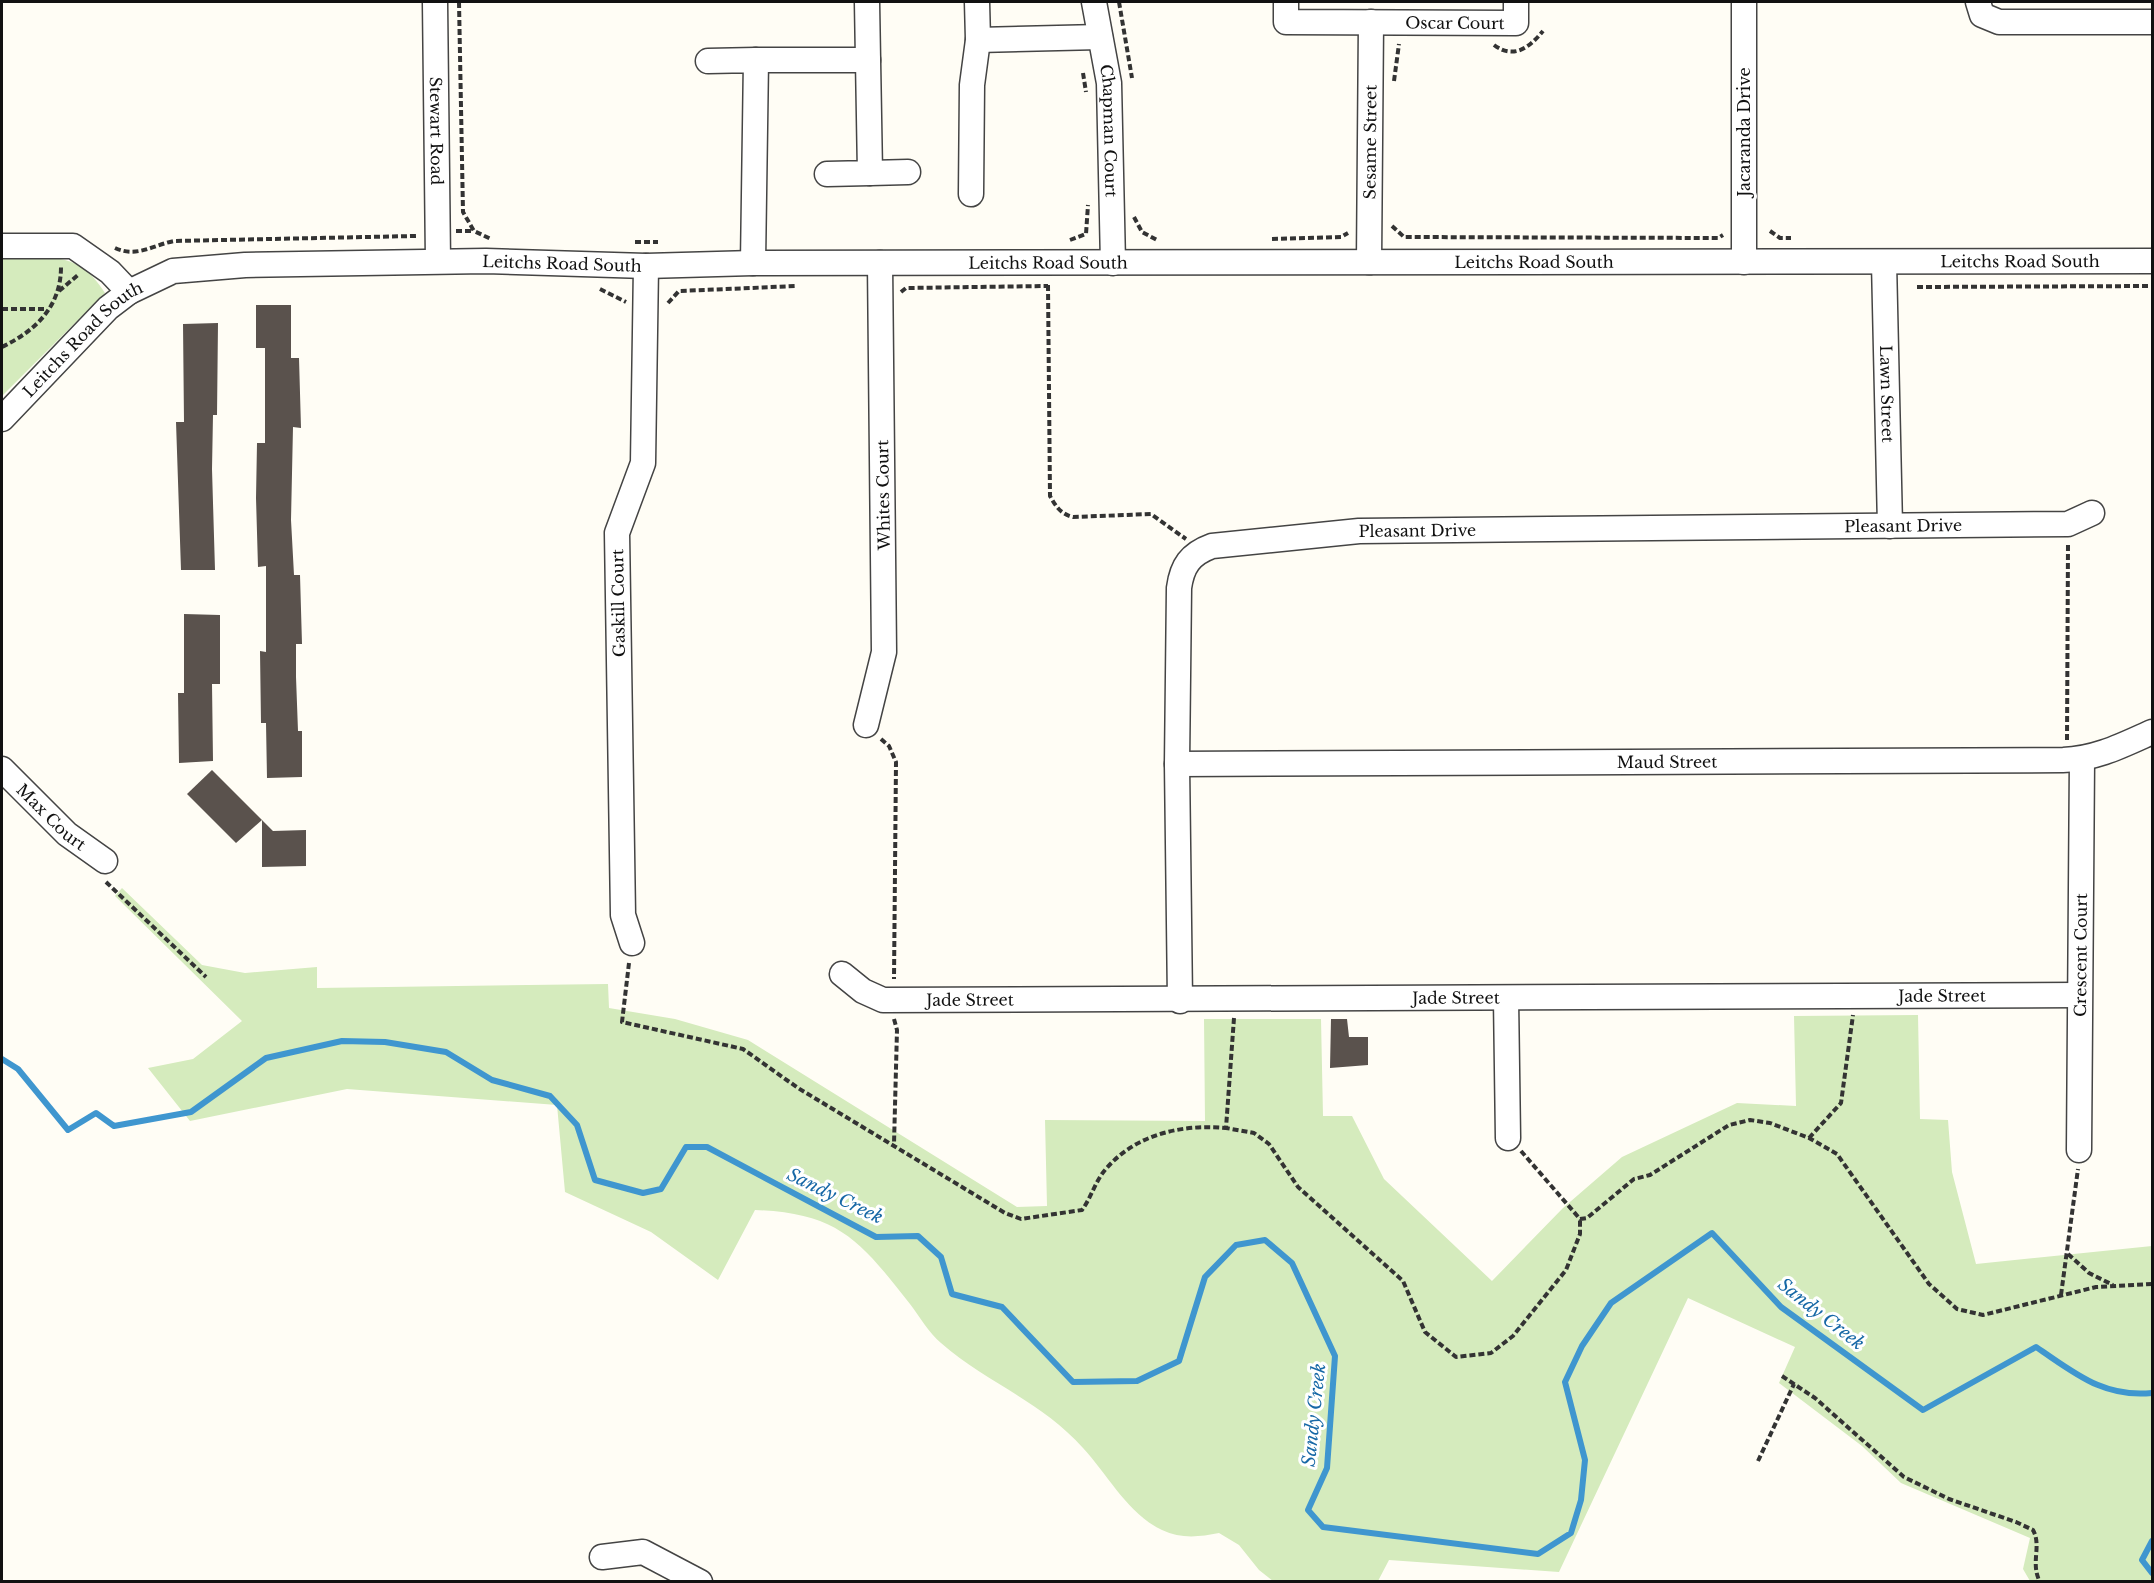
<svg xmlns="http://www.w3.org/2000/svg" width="2154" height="1583" font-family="'Libre Baskerville',serif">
	<rect width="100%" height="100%" fill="#fffdf5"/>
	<g fill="#d5ebbd">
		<path d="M51,257C79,262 89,269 105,293L2,396V258Z"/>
		<path d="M122,888L202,965L245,973L317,967V988L608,984L609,1008L675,1019L748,1040L1017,1207L1047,1206L1045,1120L1205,1121L1204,1019H1321L1323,1116H1352L1384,1179L1492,1281L1563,1208L1622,1157L1737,1103L1796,1106L1794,1016L1918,1015L1920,1119L1948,1120L1952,1172L1976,1264L2152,1246V1581H2030L2023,1569L2030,1538L1901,1483L1862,1446L1779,1383L1795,1347L1688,1298L1559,1572L1389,1560L1378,1581H1273L1259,1570L1239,1545L1219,1533C1199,1537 1181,1539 1162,1530C1128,1514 1108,1475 1083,1448C1041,1401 987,1383 941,1343C929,1333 920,1317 910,1304C861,1242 840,1213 755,1210L718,1280L651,1232L565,1192L557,1105L347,1089L190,1121L148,1068L193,1059L242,1021L115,896Z"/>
	</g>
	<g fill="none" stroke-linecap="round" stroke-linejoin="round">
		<g stroke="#3f96cf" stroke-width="6">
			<path d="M2,1059L18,1069L68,1130L96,1113L114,1126L191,1112L266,1058L342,1041L385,1042L446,1052L492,1080L550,1096L577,1125L595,1180L643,1193L661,1189L686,1147H707L876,1237L918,1236L941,1257L952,1294L1002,1307L1073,1382L1137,1381L1179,1361L1205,1277L1236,1245L1265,1240L1292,1263L1335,1356L1327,1468L1308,1510L1323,1527L1538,1554L1571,1533L1581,1500L1585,1460L1565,1382L1582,1346L1611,1303L1712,1233L1781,1307L1923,1410L2036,1347C2075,1373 2103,1398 2152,1393"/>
			<polyline points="2152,1541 2142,1560 2152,1573"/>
		</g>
	</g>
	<g fill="#5a524d">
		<polygon points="256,305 291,305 291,358 299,358 301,428 293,427 291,520 294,575 300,575 302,644 296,644 296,677 298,731 302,731 302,777 267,778 266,723 261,723 260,651 266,652 266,566 258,567 256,498 257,443 265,443 265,348 256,348"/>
		<polygon points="218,323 217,415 213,415 212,469 215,570 181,570 176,422 184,422 183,324"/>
		<polygon points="184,614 220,615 220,684 212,684 213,761 179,763 178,693 184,693"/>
		<polygon points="212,770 262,820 236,843 187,794"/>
		<polygon points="262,820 273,831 306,830 306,866 262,867"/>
		<polygon points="1331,1019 1347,1019 1349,1037 1368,1037 1368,1065 1330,1068"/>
	</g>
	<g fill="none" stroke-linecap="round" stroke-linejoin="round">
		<defs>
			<g id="minor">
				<path id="s1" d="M435,2L438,261"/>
				<polyline points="867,2 868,60"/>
				<path id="s2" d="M1094,2L1109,83L1113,263"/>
				<path id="s3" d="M1286,2V22L1516,23V2"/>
				<polyline points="1978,2 1982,15 1999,22 2152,22"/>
				<polyline points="978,40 1100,37"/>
				<polyline points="756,60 868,60 870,173 827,174"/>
				<polyline points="708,61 756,60 753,263"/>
				<polyline points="870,173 908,172"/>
				<polyline points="971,194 972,85 978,40 977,2"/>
				<polyline points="2,246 73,246 110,272 129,292"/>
				<path id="s4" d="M1369,262L1371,22"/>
				<polyline points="1744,262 1744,2"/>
				<path id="s5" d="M1884,262L1890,526"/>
				<path id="s6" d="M2,419L108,308L129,292L173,271L245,265L486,261L646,266L753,263L2152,261"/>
				<polyline points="866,725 884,652 880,263"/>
				<path id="s7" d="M1177,764L2063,760C2096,759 2123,745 2152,732"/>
				<path id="s8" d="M2,769L67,834L105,861"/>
				<polyline points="632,943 623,915 617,533 643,463 646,266"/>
				<path id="s9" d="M842,974L863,991L883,1000L2079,995"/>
				<polyline points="1506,998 1508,1138"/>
				<path id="s10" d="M1180,1001L1177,764L1179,588C1182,566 1190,554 1212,546L1359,531L2068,524L2092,513"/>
				<path id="s11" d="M2079,1150L2082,759"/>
				<polyline points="602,1557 643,1552 700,1582"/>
			</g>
		</defs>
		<use href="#minor" stroke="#444" stroke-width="27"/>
		<g stroke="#333" stroke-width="4" stroke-dasharray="6 3" stroke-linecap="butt">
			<polyline points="459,2 463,212 474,231 491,239"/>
			<polyline points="1119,2 1132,78"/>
			<path d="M1494,45C1514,60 1530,47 1543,31"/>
			<polyline points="1083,73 1086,92"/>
			<polyline points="1394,81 1399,44"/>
			<polyline points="1134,217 1142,232 1157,240"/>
			<polyline points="1392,226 1404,237 1718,238 1723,235"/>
			<polyline points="456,231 474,231"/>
			<polyline points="1770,231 1780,238 1791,238"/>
			<polyline points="1272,239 1341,237 1348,233"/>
			<polyline points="1070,240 1086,234 1088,205"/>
			<polyline points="635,242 658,242"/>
			<path d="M115,248C137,258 153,245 174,241L416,236"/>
			<path d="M1048,285L1050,496C1056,507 1061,514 1073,517L1151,514L1186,539"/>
			<polyline points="1917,287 2152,286"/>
			<polyline points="600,289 626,302"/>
			<polyline points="59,291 78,275"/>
			<polyline points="901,292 906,288 1048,286"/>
			<polyline points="668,303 679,291 797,286"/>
			<polyline points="2,309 47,309"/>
			<path d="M2,347C35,331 61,307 61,267"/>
			<polyline points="881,739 889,746 896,762 894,979"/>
			<polyline points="2067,740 2068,544"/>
			<polyline points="106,882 206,977"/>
			<path d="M629,963L622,1022L743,1049L798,1088L1005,1213L1021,1219L1082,1210C1091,1198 1095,1182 1105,1170C1135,1134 1182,1124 1226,1128"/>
			<polyline points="1234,1018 1226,1128 1254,1133 1269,1144 1298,1187 1403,1281 1425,1332 1456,1357 1491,1353 1513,1336 1566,1270 1580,1234 1580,1220"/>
			<polyline points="894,1019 897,1030 894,1144"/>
			<polyline points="1809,1138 1841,1103 1853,1015"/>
			<polyline points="1521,1151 1580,1219 1587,1218 1634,1179 1650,1175 1729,1125 1750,1120 1770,1123 1809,1138 1837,1154 1929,1284 1957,1309 1983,1315 2096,1287 2152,1284"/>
			<polyline points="2068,1254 2089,1273 2113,1285"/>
			<polyline points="2061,1295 2078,1169"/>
			<path d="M1782,1376L1815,1398L1904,1477L1949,1499L2016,1522L2033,1530C2042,1546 2030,1563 2040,1582"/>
			<polyline points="1758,1461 1794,1384"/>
		</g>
		<use href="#minor" stroke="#fff" stroke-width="24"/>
	</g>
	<g text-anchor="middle" stroke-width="6" stroke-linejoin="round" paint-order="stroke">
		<g font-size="16" fill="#111" stroke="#fff">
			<text dy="6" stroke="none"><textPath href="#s3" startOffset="189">Oscar Court</textPath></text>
			<text dy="6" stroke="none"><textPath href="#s1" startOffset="129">Stewart Road</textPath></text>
			<text dy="6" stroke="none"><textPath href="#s2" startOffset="130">Chapman Court</textPath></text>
			<text transform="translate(1744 132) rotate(-90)" y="6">Jacaranda Drive</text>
			<text dy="6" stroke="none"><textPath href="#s4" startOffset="120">Sesame Street</textPath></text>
			<text dy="6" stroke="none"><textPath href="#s6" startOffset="1590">Leitchs Road South</textPath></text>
			<text dy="6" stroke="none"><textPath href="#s6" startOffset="2076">Leitchs Road South</textPath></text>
			<text dy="6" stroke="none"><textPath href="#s6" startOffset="618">Leitchs Road South</textPath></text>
			<text dy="6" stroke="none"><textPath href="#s6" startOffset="1104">Leitchs Road South</textPath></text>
			<text dy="6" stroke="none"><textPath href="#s6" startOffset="114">Leitchs Road South</textPath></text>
			<text dy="6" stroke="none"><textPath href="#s5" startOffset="132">Lawn Street</textPath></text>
			<text transform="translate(883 495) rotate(-91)" y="6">Whites Court</text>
			<text dy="6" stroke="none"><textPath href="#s10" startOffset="1162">Pleasant Drive</textPath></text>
			<text dy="6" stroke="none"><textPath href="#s10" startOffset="676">Pleasant Drive</textPath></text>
			<text transform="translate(618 603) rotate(-91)" y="6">Gaskill Court</text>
			<text dy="6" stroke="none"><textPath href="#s7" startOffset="490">Maud Street</textPath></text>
			<text dy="6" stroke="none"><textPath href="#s8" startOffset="69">Max Court</textPath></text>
			<text dy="6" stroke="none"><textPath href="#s11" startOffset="195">Crescent Court</textPath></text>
			<text dy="6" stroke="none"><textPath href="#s9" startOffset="1108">Jade Street</textPath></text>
			<text dy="6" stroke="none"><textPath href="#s9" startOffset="622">Jade Street</textPath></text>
			<text dy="6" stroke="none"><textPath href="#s9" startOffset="136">Jade Street</textPath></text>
		</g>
		<g font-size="18" font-style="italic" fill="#1768a6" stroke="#fff">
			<text transform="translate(835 1196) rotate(26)" y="6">Sandy Creek</text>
			<text transform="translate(1821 1314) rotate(38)" y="6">Sandy Creek</text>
			<text transform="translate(1314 1415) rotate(-84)" y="6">Sandy Creek</text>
		</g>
	</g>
	<rect width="2154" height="1583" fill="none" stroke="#111111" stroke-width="6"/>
</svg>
